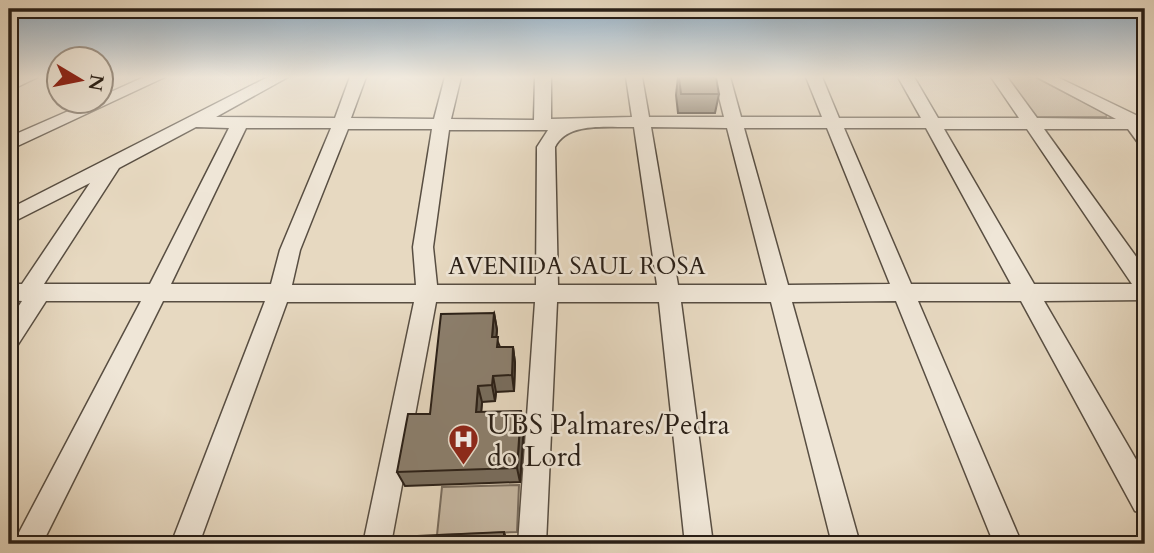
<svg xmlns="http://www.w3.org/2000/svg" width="1154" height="553" font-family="Cardo,serif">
	<rect width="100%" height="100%" fill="#e7d9c1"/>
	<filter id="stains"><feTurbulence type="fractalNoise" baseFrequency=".00286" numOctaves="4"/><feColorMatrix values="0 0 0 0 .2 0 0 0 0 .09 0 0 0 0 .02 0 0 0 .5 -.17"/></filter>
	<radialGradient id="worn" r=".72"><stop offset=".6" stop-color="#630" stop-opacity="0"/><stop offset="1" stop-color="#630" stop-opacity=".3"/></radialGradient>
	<g fill="#c7b9a4" stroke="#786c5e" stroke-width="2">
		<polygon points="1005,77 1035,77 1107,114 1106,117 1034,117"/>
		<polygon points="519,485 517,532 437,535 442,487"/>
	</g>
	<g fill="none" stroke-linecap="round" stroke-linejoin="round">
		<defs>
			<g id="minor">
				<polygon points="17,77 38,77 9,91 9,80"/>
				<polygon points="144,77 165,77 9,150 9,137 89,102 102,102 102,96"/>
				<path d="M268,77H288L216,117L335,118L350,77H366L351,118L434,119L445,77H461L451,119L534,120L535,77H551V119L632,117L626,77H642L649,117H724L714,77H730L741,117H822L806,77H822L839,118H921L898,77H914L938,118H1019L991,77H1007L1037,118L1116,119L1037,77H1057L1140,117L1145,128V146L1139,144L1128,129H1044L1145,269V300L1044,301L1145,475V514L1135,511L1021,301H918L1022,544H994L896,301L792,302L860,544H832L771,302H681L713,544H685L659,302H557L546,544H518L535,302H436L391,544H363L414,302H287L199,544H171L265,301H163L42,544H13L141,301H46L17,346L9,348V321L22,301L9,300V284H22L90,183L9,224V209ZM196,127L229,128L150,284H44L119,168ZM634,127L657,285H558L555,147C568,121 609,128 634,127ZM651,127L727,128L767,285H678ZM246,128H331L280,250L271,284H171ZM744,128H827L890,284L788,285ZM844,128H926L1011,284H911ZM348,129H432L413,247L416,285H292L300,250ZM944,129H1027L1132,284H1034ZM449,130H548L537,147L536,285H437L433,247Z"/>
			</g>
		</defs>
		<use href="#minor" stroke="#584e42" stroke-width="3"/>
		<polyline stroke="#291f17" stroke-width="2.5" stroke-dasharray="2 2.5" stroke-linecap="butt" points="962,544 983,541"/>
		<use href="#minor" fill="#efe6d7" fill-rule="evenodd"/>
	</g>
	<g fill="#786e5f" stroke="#291f17" stroke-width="2">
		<polygon points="678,77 719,94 715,113 678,113 676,95"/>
		<polygon points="494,313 497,330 496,337 500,347 513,347 515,363 514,391 496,392 495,401 482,402 481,412 524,426 520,482 405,486 397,472 430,414"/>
	</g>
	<g fill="#625a4e" stroke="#291f17" stroke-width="2">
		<polygon points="494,313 497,330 495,354 492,337"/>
		<polygon points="513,347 515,363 514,391 512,375"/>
		<polygon points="493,376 496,392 495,401 492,385"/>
		<polygon points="478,386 482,402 480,427 476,412"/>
		<polygon points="521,411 524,426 520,482 517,468"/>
		<polygon points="504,532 507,541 507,544 504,544"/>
	</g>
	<g fill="#8c806f" stroke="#291f17" stroke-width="2">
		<polygon points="679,77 716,77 719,94 681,94"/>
		<polygon points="494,313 492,337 498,337 497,347 513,347 512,375 493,376 492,385 478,386 476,412 521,411 517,468 397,472 408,414 430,414 441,314"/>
		<polygon points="504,532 504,544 417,544 418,536"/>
	</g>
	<linearGradient id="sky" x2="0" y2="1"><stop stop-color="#8daac1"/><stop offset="0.5" stop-color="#f4eee3"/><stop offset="1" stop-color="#f4eee3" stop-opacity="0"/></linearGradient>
	<rect width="1154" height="154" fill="url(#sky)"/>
	<defs>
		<symbol id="hospital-pin" viewBox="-11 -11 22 30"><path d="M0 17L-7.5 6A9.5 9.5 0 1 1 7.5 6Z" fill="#8f2418" stroke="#efe6d7"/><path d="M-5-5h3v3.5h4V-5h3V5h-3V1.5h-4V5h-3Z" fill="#fff"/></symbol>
	</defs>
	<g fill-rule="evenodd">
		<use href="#hospital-pin" x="446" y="422" width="35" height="47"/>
	</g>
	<g text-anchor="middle" stroke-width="5" stroke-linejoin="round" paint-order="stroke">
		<g font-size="24" fill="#291f17" stroke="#efe6d7">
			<text x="577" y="274">AVENIDA SAUL ROSA</text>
		</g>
		<g font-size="28" fill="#291f17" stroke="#efe6d7" text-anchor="start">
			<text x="487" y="434">UBS Palmares/Pedra<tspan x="487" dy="32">do Lord</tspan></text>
		</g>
	</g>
	<rect width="1154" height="553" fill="none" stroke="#e7d9c1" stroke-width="35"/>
	<rect x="10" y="10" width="1133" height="532" fill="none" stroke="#291f17" stroke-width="3.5"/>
	<rect x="18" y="18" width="1119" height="518" fill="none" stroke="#291f17" stroke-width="2"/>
	<g transform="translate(80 80) rotate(100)"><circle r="33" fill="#efe6d7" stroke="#a0968a" stroke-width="2"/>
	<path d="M0-5L12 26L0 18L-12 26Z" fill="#8f2418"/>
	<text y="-10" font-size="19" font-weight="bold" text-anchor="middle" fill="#291f17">N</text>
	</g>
	<rect width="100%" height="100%" filter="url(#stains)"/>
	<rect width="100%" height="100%" fill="url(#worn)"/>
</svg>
